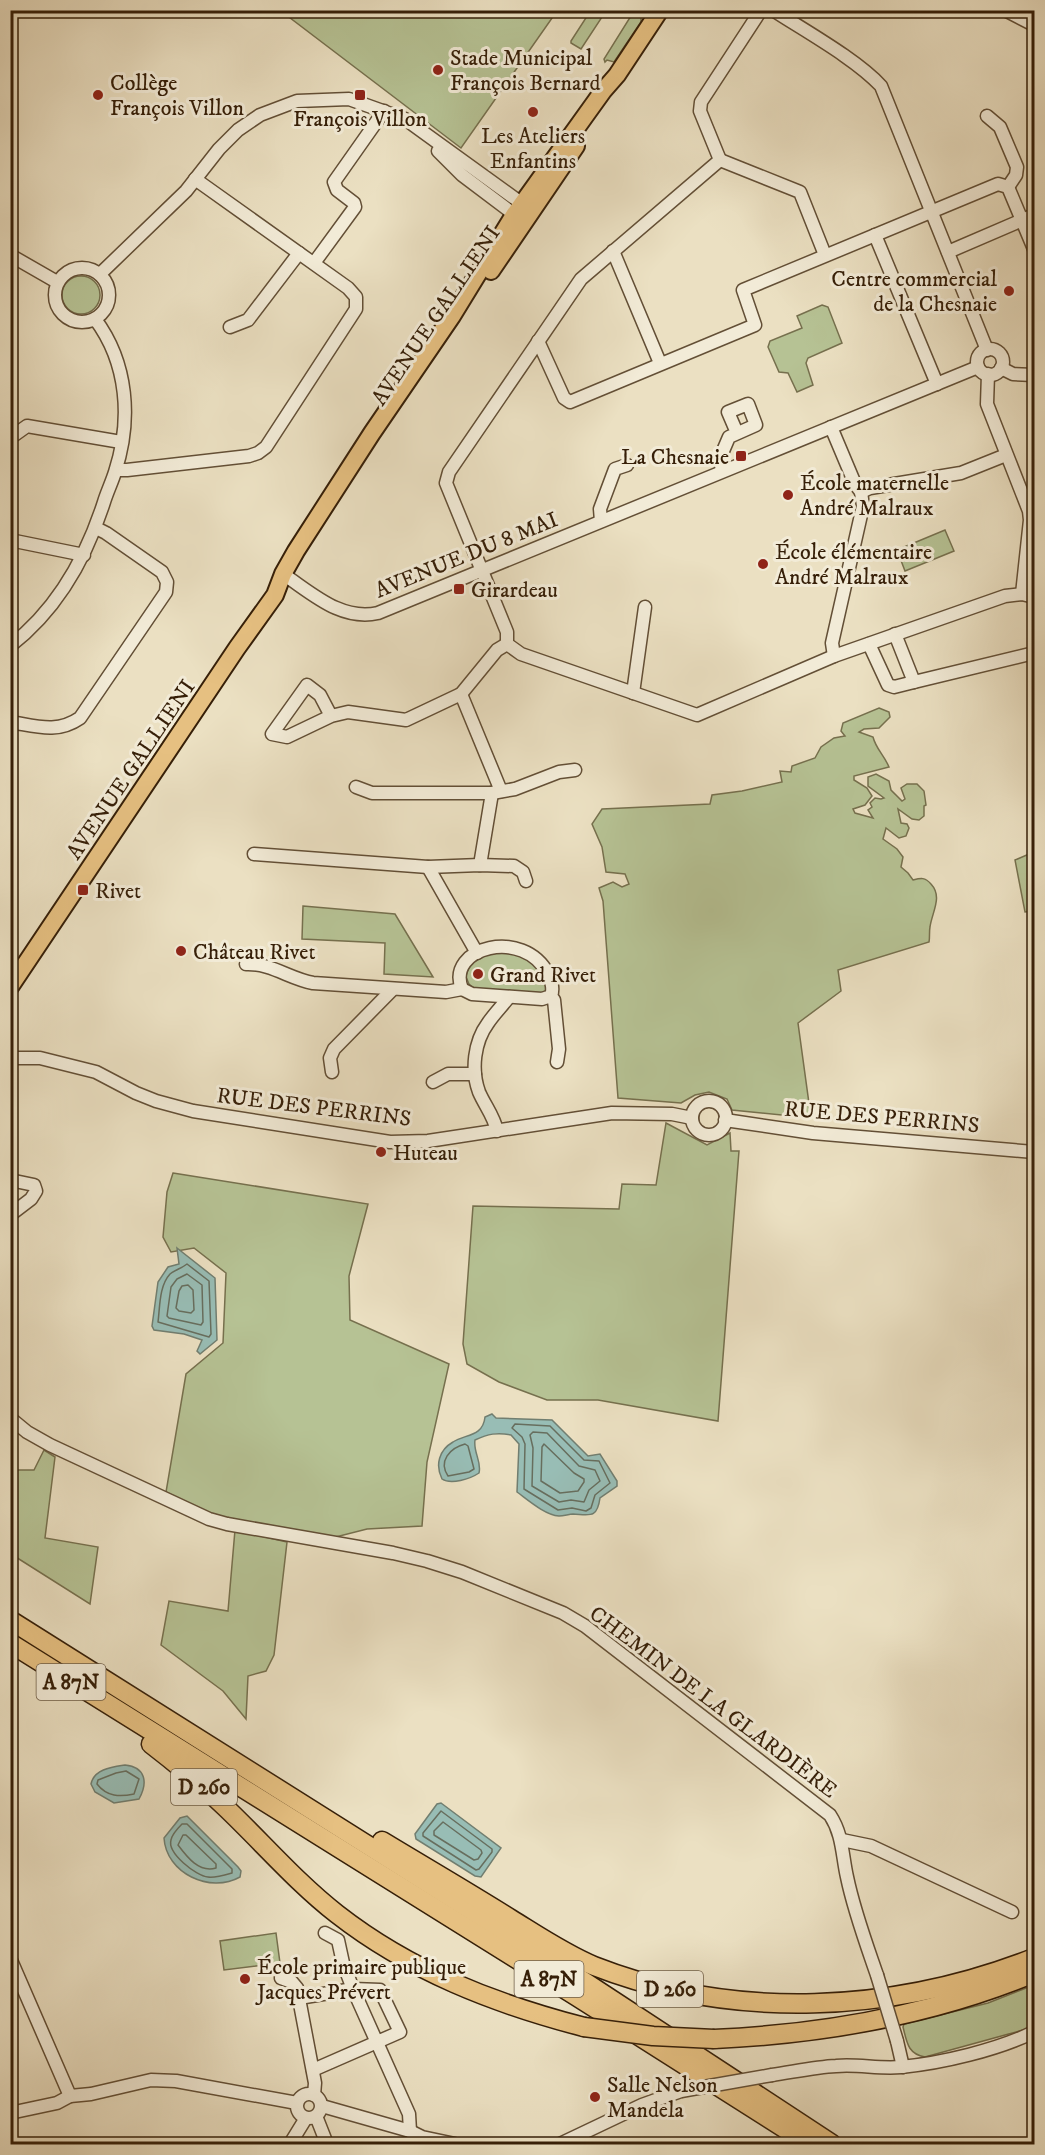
<svg xmlns="http://www.w3.org/2000/svg" width="1045" height="2155" font-family="'IM FELL DW Pica',serif">
	<rect width="100%" height="100%" fill="#ebe0c2"/>
	<filter id="stains"><feTurbulence type="fractalNoise" baseFrequency=".00333" numOctaves="4"/><feColorMatrix values="0 0 0 0 .2 0 0 0 0 .09 0 0 0 0 .02 0 0 0 .5 -.17"/></filter>
	<radialGradient id="worn" r=".72"><stop offset=".6" stop-color="#630" stop-opacity="0"/><stop offset="1" stop-color="#630" stop-opacity=".3"/></radialGradient>
	<g fill="#b6c294" stroke="#76704e" stroke-width="1.5">
		<polygon points="591,10 606,11 581,49 571,43 571,41"/>
		<polygon points="281,11 557,11 461,148"/>
		<polygon points="634,11 639,11 641,15 641,22 614,62 607,60 605,62 604,59"/>
		<circle cx="81" cy="295" r="19"/>
		<polygon points="822,305 828,307 842,343 808,358 806,363 813,385 797,392 788,373 779,372 768,347 770,341 802,328 797,316"/>
		<polygon points="945,530 954,551 905,571 897,550"/>
		<path d="M879,708L889,712L890,717L879,728L864,729L859,732L873,737C876,749 884,755 889,767L854,776V780L867,788L872,796L865,805L853,809L855,813L873,818L868,810L872,807L870,803L875,798L881,799L884,798L868,786V777L876,774L889,781L891,790L902,801L905,799L901,788L907,784H917L924,791L926,805L924,806V816L919,820L912,819L898,809L901,823L907,824L909,828L906,836L899,838L886,828L883,839L897,849L903,857L901,867L908,873L913,880C921,878 925,877 931,884C943,897 932,912 930,927C929,932 930,937 929,942L838,970L841,991L798,1023L811,1118L732,1110L727,1099L709,1092L695,1095L681,1103L618,1098L603,901L599,888L613,882L622,887L629,884L625,874L606,872L602,847L592,824L602,809L710,804L712,795L742,791L782,782L780,771L791,772L792,766L815,758L821,747L834,738L845,736L841,731L843,723Z"/>
		<polygon points="1029,854 1034,855 1034,911 1025,912 1015,860"/>
		<polygon points="303,906 395,914 433,977 384,974 385,943 302,939"/>
		<path d="M496,951L522,954L543,974L547,989L543,993L474,989L469,984L466,977C468,960 483,957 496,951Z"/>
		<polygon points="666,1123 707,1145 730,1133 731,1151 739,1151 718,1421 598,1400 547,1400 499,1382 467,1364 463,1344 473,1206 619,1209 622,1184 656,1185"/>
		<polygon points="173,1173 368,1204 349,1276 350,1320 449,1364 427,1462 422,1526 367,1529 320,1541 227,1524 166,1492 186,1374 223,1343 226,1273 194,1248 171,1252 163,1237 167,1192"/>
		<polygon points="44,1450 55,1457 45,1538 98,1547 90,1604 11,1554 11,1470 34,1470"/>
		<polygon points="235,1530 287,1542 274,1655 266,1671 248,1676 246,1719 223,1691 161,1645 169,1601 228,1611"/>
		<polygon points="276,1933 280,1963 224,1970 220,1941"/>
		<path d="M1034,1985V2027L925,2057C908,2054 907,2043 903,2027L904,2024L988,2003Z"/>
	</g>
	<g fill="#98bdb5" stroke="#717e70" stroke-width="1.5">
		<polygon points="177,1248 215,1278 217,1340 200,1354 197,1351 202,1340 184,1334 154,1330 152,1326 158,1282 168,1267 179,1264"/>
		<path d="M492,1414L496,1418L552,1420L588,1456L600,1454L617,1481V1486L600,1498C597,1519 590,1515 573,1514C569,1514 564,1516 559,1516C545,1515 528,1500 517,1492L519,1444L511,1435C497,1432 488,1434 475,1440C473,1452 482,1462 479,1473C470,1479 451,1485 442,1479C435,1465 439,1450 453,1442C465,1434 483,1437 485,1417Z"/>
		<path d="M125,1765C146,1767 148,1783 139,1799L114,1803L95,1792L91,1784C94,1769 112,1767 125,1765Z"/>
		<polygon points="441,1803 501,1848 481,1877 475,1876 416,1839 415,1834 437,1804"/>
		<path d="M187,1816L238,1867L241,1871L240,1877C210,1894 166,1873 164,1838L180,1818Z"/>
	</g>
	<g fill="none" stroke-linecap="round" stroke-linejoin="round">
		<g stroke="#676e5e" stroke-width="1.5">
			<path d="M187,1264L209,1281L211,1334L209,1337L158,1322C160,1307 159,1286 170,1274C175,1270 182,1268 187,1264Z"/>
			<polygon points="187,1274 202,1285 203,1322 201,1325 169,1318 167,1316 171,1287 177,1279"/>
			<polygon points="188,1285 193,1290 194,1310 191,1313 179,1311 176,1308 179,1291 182,1286"/>
			<polygon points="515,1424 550,1426 584,1460 599,1461 610,1483 595,1495 591,1508 586,1511 572,1508 558,1510 524,1489 525,1444 522,1437 512,1428"/>
			<polygon points="533,1432 547,1433 579,1466 595,1470 600,1481 589,1490 584,1502 571,1500 559,1502 532,1486 533,1448 530,1435"/>
			<path d="M465,1444L468,1446L474,1469L469,1472L448,1476C438,1461 450,1448 465,1444Z"/>
			<polygon points="544,1444 574,1473 584,1479 584,1482 578,1491 560,1493 541,1481 542,1447"/>
			<path d="M126,1771L139,1779L134,1794C120,1797 107,1797 97,1784L98,1780L116,1773Z"/>
			<polygon points="441,1811 492,1849 492,1852 479,1869 476,1870 423,1836 423,1833"/>
			<polygon points="443,1822 481,1850 482,1853 478,1859 474,1860 434,1835 434,1831"/>
			<path d="M182,1824H187L232,1869V1873C225,1875 215,1878 208,1877C196,1876 167,1853 171,1840C172,1834 178,1828 182,1824Z"/>
			<path d="M183,1835H186L216,1864V1868C199,1873 187,1857 178,1845Z"/>
		</g>
		<defs>
			<g id="minor">
				<polyline points="761,10 701,102 700,111 720,160 581,279 449,472 446,483 507,632 507,644 521,654 697,715 834,656 1005,596 1022,594 1034,597"/>
				<path d="M773,10C805,31 856,59 881,86L987,350"/>
				<polyline points="1005,10 1034,25"/>
				<polyline points="987,116 1000,127 1017,167 1016,175 1008,187"/>
				<polyline points="438,151 462,175 519,218"/>
				<polyline points="720,160 800,192 825,255"/>
				<polyline points="875,235 937,384"/>
				<polyline points="613,251 660,363"/>
				<polyline points="948,252 1034,215"/>
				<polyline points="10,255 57,282"/>
				<polyline points="314,263 355,207 354,203 337,190 334,182 384,111"/>
				<circle cx="82" cy="295" r="27"/>
				<polyline points="100,274 186,191 219,149 238,130 260,115 297,101 349,99 405,119 528,208"/>
				<polyline points="230,327 248,320 299,253"/>
				<polyline points="538,341 564,398 570,402 755,325 743,290 998,184 1008,187 1034,249"/>
				<circle cx="990" cy="362" r="13"/>
				<polyline points="1001,368 1013,374 1034,375"/>
				<polyline points="988,374 987,404 1029,511 1030,520 1022,594"/>
				<polyline points="831,427 855,484 861,492 863,506 832,643 834,656"/>
				<polyline points="13,436 27,426 121,442"/>
				<polyline points="116,470 127,470 249,456 258,453 266,447 356,309 356,297 348,288 195,179"/>
				<polyline points="722,471 720,458 729,437 756,425 748,404 728,412 737,433"/>
				<polyline points="861,492 870,488 961,473 1006,455"/>
				<polyline points="601,521 600,509 615,469 627,465"/>
				<polyline points="10,540 84,555"/>
				<path d="M283,574C313,594 341,621 378,613L978,367"/>
				<polyline points="895,634 914,682 1034,653"/>
				<polyline points="869,644 888,685 894,687 914,682"/>
				<path d="M10,646C58,609 86,558 104,502C107,492 112,482 115,472C132,420 128,363 95,319"/>
				<polyline points="633,693 645,607"/>
				<polyline points="461,694 501,791"/>
				<polyline points="331,716 320,695 307,685 272,734 287,737 331,716 348,712 406,720 461,694 497,650 507,644"/>
				<path d="M10,722C36,726 57,734 80,718L166,592L167,582L162,572L106,533L96,528"/>
				<polyline points="356,787 372,793 492,793 515,789 559,772 575,770"/>
				<polyline points="254,854 428,867 480,865 514,866 523,872 526,881"/>
				<polyline points="480,865 492,793"/>
				<polyline points="428,867 477,953"/>
				<path d="M246,964C271,963 290,979 313,983L446,992L462,989"/>
				<path d="M551,996L542,999L472,994L462,989C445,947 524,927 548,974C551,981 554,988 551,996L554,1000L559,1049L557,1062"/>
				<polyline points="10,1058 40,1058 96,1072 136,1093 156,1101 193,1111 390,1142 428,1141 612,1113 672,1114 692,1118"/>
				<polyline points="332,1072 330,1058 334,1049 393,989"/>
				<polyline points="433,1082 448,1074 475,1074"/>
				<circle cx="709" cy="1118" r="17"/>
				<polyline points="725,1120 813,1133 1034,1152"/>
				<path d="M497,1131C494,1116 485,1106 479,1092C471,1070 474,1042 488,1023C494,1014 502,1006 509,997"/>
				<polyline points="10,1180 34,1185 36,1191 31,1199 10,1215"/>
				<path d="M10,1418L27,1432L50,1445L209,1519L227,1524L393,1553L427,1561L462,1572L563,1613L585,1626L830,1815C843,1835 842,1855 847,1877C854,1911 866,1943 877,1975"/>
				<polyline points="842,1840 871,1846 1012,1912"/>
				<polyline points="10,1958 70,2096"/>
				<polyline points="281,1978 292,1982 297,1988 315,2083 314,2095"/>
				<polyline points="299,1998 353,1989 409,2114 410,2131"/>
				<polyline points="897,2041 903,2067"/>
				<polyline points="313,2070 400,2032 380,1990 353,1989 343,1963 338,1940 325,1933"/>
				<path d="M772,2075C793,2072 815,2067 836,2066C858,2064 879,2069 901,2067C942,2063 997,2050 1034,2032"/>
				<circle cx="309" cy="2106" r="12"/>
				<polyline points="322,2106 410,2131 422,2137 455,2144"/>
				<polyline points="10,2113 57,2103 70,2096 91,2094 151,2080 176,2081 297,2103"/>
				<polyline points="316,2116 327,2144"/>
				<polyline points="290,2144 306,2118"/>
				<polyline points="560,2144 642,2105 681,2091"/>
			</g>
			<g id="major">
				<polyline points="491,271 576,146"/>
				<polyline points="10,987 237,648 275,595 283,574 296,551 372,433 452,316 514,215 603,91 617,75 660,10"/>
			</g>
			<g id="highway">
				<polyline points="10,1620 585,1982 832,2144"/>
				<polyline points="10,1643 576,1996 809,2144"/>
				<path d="M151,1744C177,1764 201,1784 224,1806C262,1842 296,1882 337,1914C410,1971 495,2004 584,2027"/>
				<path d="M382,1841C425,1867 468,1892 511,1919C537,1935 565,1954 594,1966C735,2021 894,2013 1034,1958"/>
				<path d="M714,2039C824,2034 933,2015 1034,1973"/>
			</g>
		</defs>
		<use href="#minor" stroke="#634f36" stroke-width="15"/>
		<use href="#major" stroke="#361f08" stroke-width="20"/>
		<use href="#highway" stroke="#361f08" stroke-width="21"/>
		<use href="#minor" stroke="#f2ebd7" stroke-width="12"/>
		<use href="#major" stroke="#e6c081" stroke-width="16"/>
		<use href="#highway" stroke="#e6c081" stroke-width="18"/>
		<defs>
			<g id="minor-bridge">
				<polyline points="877,1975 897,2041"/>
				<polyline points="681,2091 772,2075"/>
			</g>
			<polyline id="highway-bridge" points="584,2027 653,2036 714,2039"/>
		</defs>
		<use href="#minor-bridge" stroke="#634f36" stroke-width="15" stroke-linecap="butt"/>
		<use href="#highway-bridge" stroke="#361f08" stroke-width="21" stroke-linecap="butt"/>
		<use href="#minor-bridge" stroke="#f2ebd7" stroke-width="12"/>
		<use href="#highway-bridge" stroke="#e6c081" stroke-width="18"/>
	</g>
	<g fill="#8f2418" stroke="#f2ebd7" stroke-width="2">
		<circle cx="438" cy="70" r="6"/>
		<circle cx="98" cy="95" r="6"/>
		<rect x="354" y="89" width="12" height="12" rx="3"/>
		<circle cx="533" cy="112" r="6"/>
		<circle cx="1009" cy="291" r="6"/>
		<rect x="735" y="450" width="12" height="12" rx="3"/>
		<circle cx="788" cy="495" r="6"/>
		<circle cx="763" cy="564" r="6"/>
		<rect x="453" y="583" width="12" height="12" rx="3"/>
		<rect x="77" y="884" width="12" height="12" rx="3"/>
		<circle cx="181" cy="951" r="6"/>
		<circle cx="478" cy="974" r="6"/>
		<circle cx="381" cy="1152" r="6"/>
		<circle cx="245" cy="1979" r="6"/>
		<circle cx="595" cy="2097" r="6"/>
	</g>
	<g text-anchor="middle" stroke-width="6" stroke-linejoin="round" paint-order="stroke">
		<g fill="#f2ebd7" stroke="#6e5c46" stroke-width="1.5">
			<rect x="36.5" y="1664" width="69" height="36" rx="4.5"/>
			<rect x="171" y="1769" width="66" height="36" rx="4.5"/>
			<rect x="514.5" y="1961" width="69" height="36" rx="4.5"/>
			<rect x="637" y="1971" width="66" height="36" rx="4.5"/>
		</g>
		<g font-size="21" font-weight="bold" fill="#361f08">
			<text x="71" y="1689">A 87N</text>
			<text x="204" y="1794">D 260</text>
			<text x="549" y="1986">A 87N</text>
			<text x="670" y="1996">D 260</text>
		</g>
		<g font-size="22" fill="#361f08" stroke="#f2ebd7" text-anchor="start">
			<text x="450" y="65">Stade Municipal<tspan x="450" dy="25">François Bernard</tspan></text>
			<text x="110" y="90">Collège<tspan x="110" dy="25">François Villon</tspan></text>
			<text x="360" y="126" text-anchor="middle">François Villon</text>
			<text x="533" y="143" text-anchor="middle">Les Ateliers<tspan x="533" dy="25">Enfantins</tspan></text>
			<text x="997" y="286" text-anchor="end">Centre commercial<tspan x="997" dy="25">de la Chesnaie</tspan></text>
			<text x="729" y="464" text-anchor="end">La Chesnaie</text>
			<text x="800" y="490">École maternelle<tspan x="800" dy="25">André Malraux</tspan></text>
			<text x="775" y="559">École élémentaire<tspan x="775" dy="25">André Malraux</tspan></text>
			<text x="471" y="597">Girardeau</text>
			<text x="95" y="898">Rivet</text>
			<text x="193" y="959">Château Rivet</text>
			<text x="490" y="982">Grand Rivet</text>
			<text x="393" y="1160">Huteau</text>
			<text x="257" y="1974">École primaire publique<tspan x="257" dy="25">Jacques Prévert</tspan></text>
			<text x="607" y="2092">Salle Nelson<tspan x="607" dy="25">Mandela</tspan></text>
		</g>
		<g font-size="22" fill="#361f08" stroke="#f2ebd7">
			<text transform="translate(435 315) rotate(-56)" y="8">AVENUE GALLIENI</text>
			<text transform="translate(466 554) rotate(-22)" y="8">AVENUE DU 8 MAI</text>
			<text transform="translate(130 769) rotate(-56)" y="8">AVENUE GALLIENI</text>
			<text transform="translate(314 1106) rotate(7)" y="8">RUE DES PERRINS</text>
			<text transform="translate(882 1116) rotate(5)" y="8">RUE DES PERRINS</text>
			<text transform="translate(714 1701) rotate(37)" y="8">CHEMIN DE LA GLARDIÈRE</text>
		</g>
	</g>
	<rect width="1045" height="2155" fill="none" stroke="#ebe0c2" stroke-width="36"/>
	<rect x="12" y="12" width="1021" height="2131" fill="none" stroke="#361f08" stroke-width="3"/>
	<rect x="18" y="18" width="1009" height="2119" fill="none" stroke="#361f08" stroke-width="1.5"/>
	<rect width="100%" height="100%" filter="url(#stains)"/>
	<rect width="100%" height="100%" fill="url(#worn)"/>
</svg>
